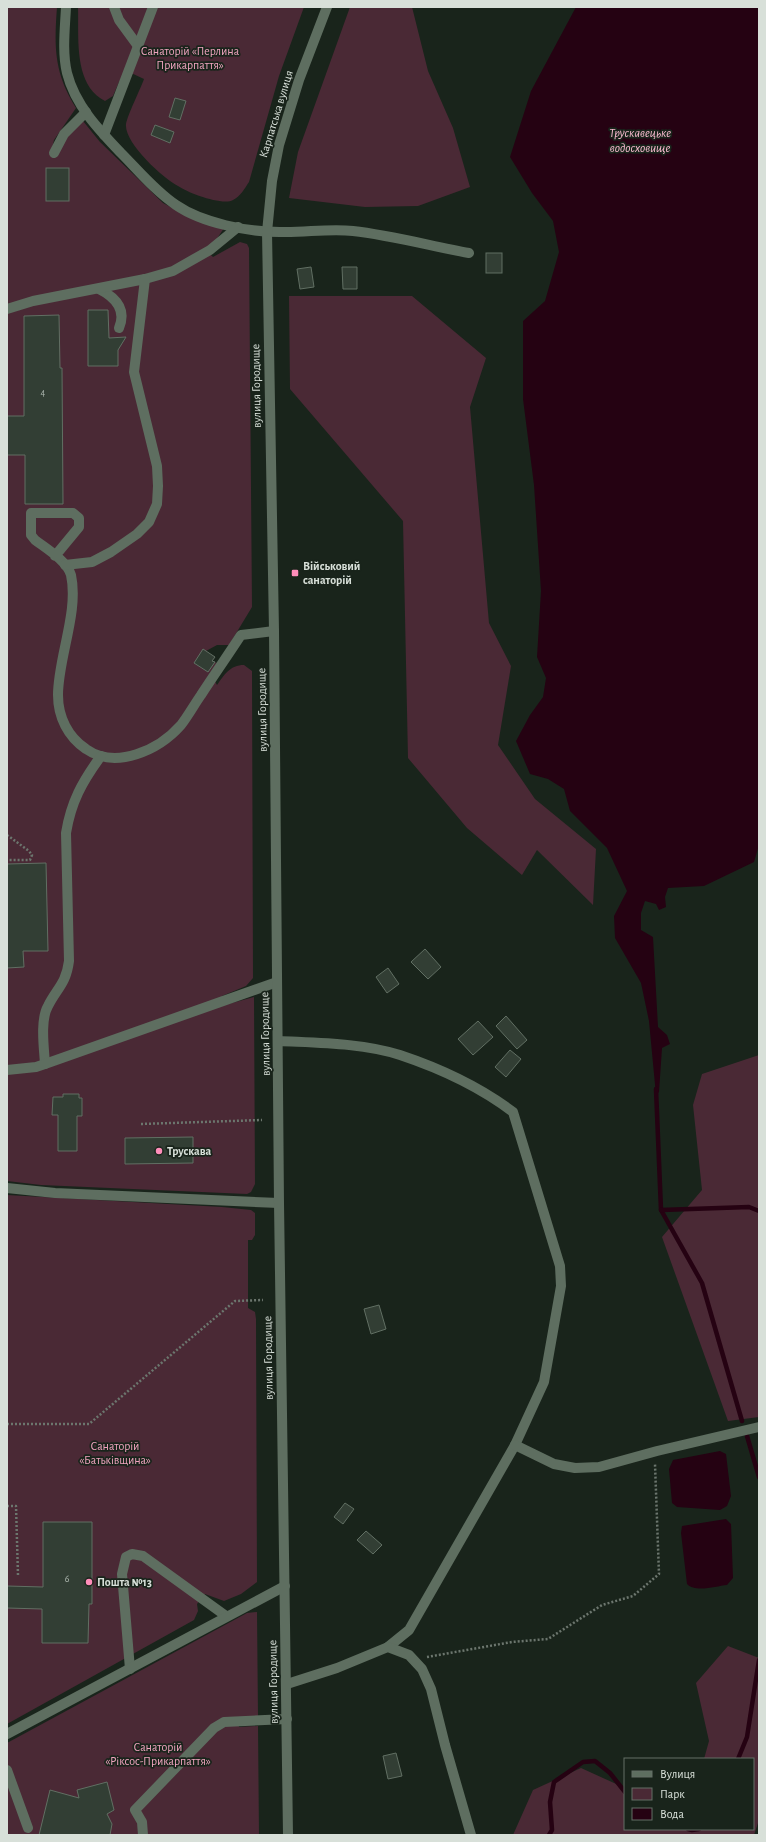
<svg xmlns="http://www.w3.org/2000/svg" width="766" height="1842" font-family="'Alegreya Sans',sans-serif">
	<rect width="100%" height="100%" fill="#19241b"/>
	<g fill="#4a2935">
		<path d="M7,7H57C54,47 54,73 76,108L54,140L51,153L83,121L100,142L163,203L178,211L224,228L208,252L213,257L240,242L247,244L249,248L252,607L229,645H217L206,651L215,657L212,661L217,663L210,673L217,685C224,675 230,665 244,665L252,671L253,978L246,986L222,996L221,1006L254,997L255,1184L251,1192L247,1194L41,1185L7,1181Z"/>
		<path d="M78,7H304L279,76L249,182C245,188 240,197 233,200C223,206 188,193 178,186C163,178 124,143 126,124C128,114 140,90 144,79L129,72L119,82L113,96L105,101C73,85 79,37 78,7Z"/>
		<polygon points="350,7 412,7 428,71 453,128 470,187 418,206 365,207 289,198 298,152"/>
		<polygon points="289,296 412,296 486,358 470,407 489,623 511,666 498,745 535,799 596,849 593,905 537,850 522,875 467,828 408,758 403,521 290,389"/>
		<polygon points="759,1055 759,1417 728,1421 662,1237 702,1190 693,1105 702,1074"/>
		<polygon points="7,1195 222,1207 251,1210 255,1213 255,1235 252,1240 248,1240 248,1308 255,1312 256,1319 257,1582 241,1594 224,1601 205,1594 197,1604 198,1611 194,1620 7,1724"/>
		<polygon points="257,1612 258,1716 238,1718 239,1727 258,1726 259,1835 7,1835 7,1743 247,1613"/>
		<polygon points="728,1646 759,1658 759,1820 754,1835 513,1835 533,1790 581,1768 625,1788 625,1829 753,1829 753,1759 704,1759 709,1741 696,1683"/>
	</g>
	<g fill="#250212">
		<polygon points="576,7 759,7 759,845 754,862 704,886 668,888 665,897 666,907 659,910 656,904 645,901 641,913 641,930 653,937 658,1027 667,1035 670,1044 662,1048 659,1092 656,1095 649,1021 641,983 615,938 614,916 627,891 607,848 570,811 564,789 548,779 530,774 516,741 530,715 543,697 546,678 537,657 541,591 534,485 523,399 523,321 545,301 559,252 553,221 532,193 510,157 531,91"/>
		<polygon points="720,1451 726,1454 731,1496 727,1506 720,1510 677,1507 672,1503 669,1469 673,1460"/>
		<path d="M726,1519L731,1524L733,1578L727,1585C716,1586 696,1593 687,1584L681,1533L682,1526Z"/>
	</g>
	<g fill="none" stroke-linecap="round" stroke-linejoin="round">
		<g stroke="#250212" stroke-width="4.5">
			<polyline points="656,1089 661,1210 702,1283 742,1421"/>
			<polyline points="661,1210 749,1207 759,1211"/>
			<polyline points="747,1436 759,1477"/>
			<polyline points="738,1759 747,1737 759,1660"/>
			<polyline points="688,1829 692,1830 699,1829"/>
			<polyline points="549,1835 552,1830 550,1802 554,1782 583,1762 595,1761 610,1773 625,1792"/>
		</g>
	</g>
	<g fill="#323e34" stroke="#616f63">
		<polygon points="175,98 186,101 180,120 169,117"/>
		<polygon points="155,125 174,132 170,143 151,135"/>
		<rect x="46" y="168" width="23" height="33"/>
		<rect x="486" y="253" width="16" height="20"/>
		<polygon points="311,267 314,287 300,289 297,269"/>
		<polygon points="342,267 357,267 357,289 343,289"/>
		<polygon points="88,310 108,310 109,338 126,337 118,350 118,366 88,366"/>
		<polygon points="59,315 60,368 62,368 63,504 25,504 25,455 7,455 7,416 24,416 24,316"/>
		<polygon points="203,649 215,657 212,661 215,662 208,672 194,663"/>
		<polygon points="46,863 48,951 23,951 24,967 7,968 7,864"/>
		<polygon points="425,949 441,967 428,979 411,962"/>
		<polygon points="388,968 399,984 387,993 376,977"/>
		<polygon points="506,1016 527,1040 517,1049 496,1026"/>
		<polygon points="478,1021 493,1037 473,1055 458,1039"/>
		<polygon points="510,1050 521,1059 506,1077 495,1067"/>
		<polygon points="63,1094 79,1094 79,1098 82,1098 82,1116 77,1116 77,1151 58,1151 58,1115 52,1115 53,1097 63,1097"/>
		<polygon points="193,1137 193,1163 125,1164 125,1138"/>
		<polygon points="379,1305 386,1329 371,1334 364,1309"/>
		<polygon points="345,1503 354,1509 343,1524 334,1517"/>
		<polygon points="43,1522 92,1522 92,1604 89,1604 88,1643 42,1643 42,1609 7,1608 7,1586 43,1587"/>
		<polygon points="366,1531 382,1545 373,1554 357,1540"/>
		<polygon points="396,1753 402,1776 388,1779 383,1756"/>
		<polygon points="107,1782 114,1810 107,1814 112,1824 110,1835 39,1835 50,1790 79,1798 77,1790"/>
	</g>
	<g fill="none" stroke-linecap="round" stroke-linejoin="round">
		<g stroke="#6c766e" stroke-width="2.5" stroke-dasharray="2 2" stroke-linecap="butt">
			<polyline points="7,835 29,851 32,855 30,860 7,860"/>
			<polyline points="141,1124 262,1120"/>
			<polyline points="7,1424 89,1424 235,1301 263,1300"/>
			<polyline points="7,1506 16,1506 18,1575"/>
			<polyline points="427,1657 512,1642 548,1639 602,1605 633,1596 659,1574 655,1464"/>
		</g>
		<g stroke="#5e6e60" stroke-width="10">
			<path d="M66,7C65,28 62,52 67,73C75,105 99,130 121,153C138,170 155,191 176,205C202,223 248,232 280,232C304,233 329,228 353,231C390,235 431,246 469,253"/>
			<polyline points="114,7 119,20 138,46"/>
			<polyline points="104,135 153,7"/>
			<polyline points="54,153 64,134 86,112"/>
			<path d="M99,289C115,297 127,309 119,328"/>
			<polyline points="7,309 33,301 145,279 173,271 210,250 238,227"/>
			<path d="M55,556L79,527V518L73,513H31V535L35,540C47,549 67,561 71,575C79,612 58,658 58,695C58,717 68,737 86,749C116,770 159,750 181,725C188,716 194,705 201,695C214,675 228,655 241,635L274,631"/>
			<polyline points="65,565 92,562 111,552 137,534 149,522 157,504 158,486 157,466 134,372 145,279"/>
			<path d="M279,1041C318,1043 362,1043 400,1055C439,1068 480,1087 513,1112L560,1266L561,1286L544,1382L515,1445L409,1630L388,1647"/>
			<path d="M45,1064C44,1048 40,1020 48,1006C57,988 66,984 69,961L66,833C71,802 82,782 101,756"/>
			<polyline points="7,1070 36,1067 45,1064 277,982"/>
			<polyline points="7,1188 55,1193 279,1203"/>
			<polyline points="515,1445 554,1464 575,1468 599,1467 657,1451 759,1427"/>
			<polyline points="130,1669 122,1574 126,1557 132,1554 143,1556 226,1616"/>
			<polyline points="287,1684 337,1668 388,1647 409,1655 422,1669 431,1689 445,1745 471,1835"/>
			<polyline points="7,1734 285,1586"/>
			<polyline points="7,1770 28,1828"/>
			<polyline points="143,1835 142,1822 135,1810 214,1728 224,1722 287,1719"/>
			<polyline points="288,1835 279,1203 274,631 267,232 272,181 279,145 299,80 327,7"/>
		</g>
	</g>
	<g fill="#ff8eba" stroke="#19241b" stroke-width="1.5">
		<rect x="291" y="569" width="8" height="8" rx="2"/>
		<circle cx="159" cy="1151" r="4"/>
		<circle cx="89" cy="1582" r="4"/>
	</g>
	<g text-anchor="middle" stroke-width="3.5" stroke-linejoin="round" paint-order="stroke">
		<g font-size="10" fill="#aeb8b0">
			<text x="43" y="396">4</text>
			<text x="67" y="1582">6</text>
		</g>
		<g font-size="12" fill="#f0a4bf" stroke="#19241b">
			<text x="190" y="55">Санаторій «Перлина<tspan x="190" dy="14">Прикарпаття»</tspan></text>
			<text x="115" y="1450">Санаторій<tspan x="115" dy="14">«Батьківщина»</tspan></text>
			<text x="158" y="1751">Санаторій<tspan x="158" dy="14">«Ріксос-Прикарпаття»</tspan></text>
		</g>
		<g font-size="12" fill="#d8e0d9" stroke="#19241b">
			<text transform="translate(276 114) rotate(-73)" y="4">Карпатська вулиця</text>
			<text transform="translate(256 386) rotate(-91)" y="4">вулиця Городище</text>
			<text transform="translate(262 710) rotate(-91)" y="4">вулиця Городище</text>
			<text transform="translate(265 1034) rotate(-91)" y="4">вулиця Городище</text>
			<text transform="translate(268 1358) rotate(-91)" y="4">вулиця Городище</text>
			<text transform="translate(273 1682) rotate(-91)" y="4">вулиця Городище</text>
		</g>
		<g font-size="12" font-weight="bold" fill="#d8e0d9" stroke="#19241b" text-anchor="start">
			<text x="303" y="570">Військовий<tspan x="303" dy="14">санаторій</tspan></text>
			<text x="167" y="1155">Трускава</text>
			<text x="97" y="1586">Пошта №13</text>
		</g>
		<g font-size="13" font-style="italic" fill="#f7b9ce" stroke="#19241b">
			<text x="640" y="137">Трускавецьке<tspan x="640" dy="15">водосховище</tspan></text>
		</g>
	</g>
	<rect width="766" height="1842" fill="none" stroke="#d8e0d9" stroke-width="16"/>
	<rect x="624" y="1758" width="130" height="72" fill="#19241b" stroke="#656f67"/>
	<rect x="632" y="1771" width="20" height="6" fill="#5e6e60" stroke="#656f67"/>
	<text x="660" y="1778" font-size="12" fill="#d8e0d9">Вулиця</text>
	<rect x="632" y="1788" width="20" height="12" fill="#4a2935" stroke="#656f67"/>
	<text x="660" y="1798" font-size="12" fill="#d8e0d9">Парк</text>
	<rect x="632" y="1808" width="20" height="12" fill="#250212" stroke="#656f67"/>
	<text x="660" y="1818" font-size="12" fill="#d8e0d9">Вода</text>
</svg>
